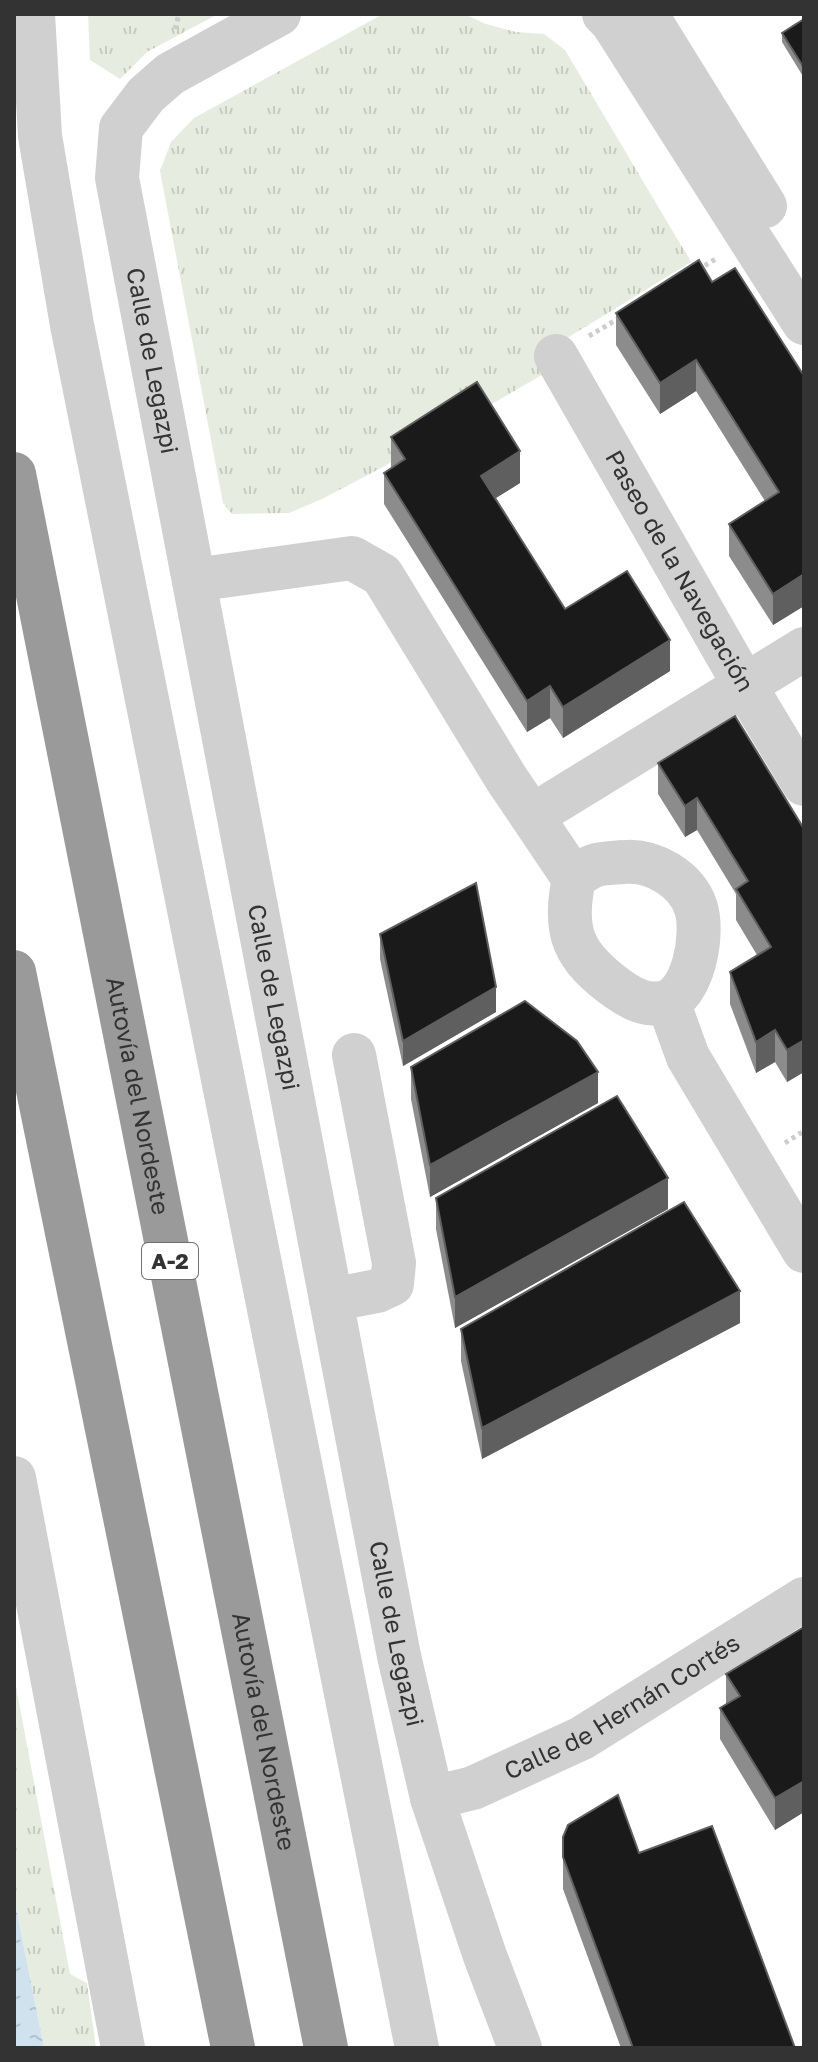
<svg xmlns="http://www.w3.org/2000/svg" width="818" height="2062" font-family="'Golos Text',sans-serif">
	<defs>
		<pattern id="grass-tufts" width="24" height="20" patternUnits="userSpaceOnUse" patternTransform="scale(2)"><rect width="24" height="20" fill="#e6ecdf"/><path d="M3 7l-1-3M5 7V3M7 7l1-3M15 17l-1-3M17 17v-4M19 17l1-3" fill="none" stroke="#c6cbc0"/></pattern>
		<pattern id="water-ripples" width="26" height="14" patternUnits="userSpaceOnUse" patternTransform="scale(2)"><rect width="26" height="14" fill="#cfe2ee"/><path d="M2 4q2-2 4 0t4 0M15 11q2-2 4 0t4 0" fill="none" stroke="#b2c2cd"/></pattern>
	</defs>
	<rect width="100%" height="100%" fill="#fff"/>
	<g fill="url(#grass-tufts)">
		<polygon points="88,14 218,14 147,52 120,79 90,60"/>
		<polygon points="383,14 464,14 486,24 516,32 544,34 565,50 691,262 546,351 554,368 381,468 322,499 289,513 232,514 223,503 160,171 171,142 194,118"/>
		<polygon points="14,1676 70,1974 87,1983 96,2048 44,2048 14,1897"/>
	</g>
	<polygon fill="url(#water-ripples)" points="14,1897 44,2048 14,2048"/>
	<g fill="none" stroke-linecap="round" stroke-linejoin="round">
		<g stroke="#cdcdcd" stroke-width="5" stroke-dasharray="4 4" stroke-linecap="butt">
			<polyline points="175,29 179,14"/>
			<polyline points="698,270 717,258"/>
			<polyline points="589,336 621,317"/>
			<polyline points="785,1143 804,1131"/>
		</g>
		<g stroke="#d0d0d0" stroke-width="44">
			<polyline points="33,14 40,136 72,325 417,2048"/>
			<path id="s1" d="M279,14L170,74L146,95L121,128L117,178L399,1656L432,1798L485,1956L520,2048"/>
			<polyline points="604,14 612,22 804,323"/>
			<polyline points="646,14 765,206"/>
			<path id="s2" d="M556,356L745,686L804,784"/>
			<path d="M194,580L352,558L382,575L506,778L574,879C562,933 574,957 618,989C631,998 645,1006 662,1003C694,998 704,933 696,908C687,879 652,859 624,862C599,864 593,862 574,879"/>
			<polyline points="532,816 804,649"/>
			<polyline points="668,1002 688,1057 804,1251"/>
			<polyline points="331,1300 377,1291 392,1284 394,1263 354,1055"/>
			<polyline points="14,1478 123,2048"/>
			<path id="s3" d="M432,1798L473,1788L582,1738L804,1599"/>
		</g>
		<g stroke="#9a9a9a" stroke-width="44">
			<path id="s4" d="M14,474L326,2048"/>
			<polyline points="14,972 233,2048"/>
		</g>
	</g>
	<g fill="#8c8c8c">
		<polygon points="804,19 804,78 782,42 782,33"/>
		<polygon points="712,282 804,376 804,606 773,625 729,556 729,524 765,501 696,391 660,414 616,345 616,313"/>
		<polygon points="391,437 520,483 496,498 565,609 670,671 563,738 550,718 527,732 384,504 384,473 391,468"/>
		<polygon points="658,763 804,829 804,1072 787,1082 775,1062 756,1073 730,1004 730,972 757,955 736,920 736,894 697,830 685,837 658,794"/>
		<polygon points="380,934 496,1012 403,1066 380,959"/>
		<polygon points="411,1067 598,1103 430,1197 411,1099"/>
		<polygon points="436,1198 668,1209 455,1328 436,1229"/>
		<polygon points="740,1323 482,1459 461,1361 461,1329"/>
		<polygon points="804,1627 804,1812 775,1830 720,1739 720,1708 726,1704 726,1674"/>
		<polygon points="563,1837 639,1853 795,2048 621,2048 563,1889"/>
	</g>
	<g fill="#5f5f5f">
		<polygon points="696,360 696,391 660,414 660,383"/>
		<polygon points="520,451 520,483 481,507 481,476"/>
		<polygon points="804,574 804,606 773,625 773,594"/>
		<polygon points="670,640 670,671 563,738 563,707"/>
		<polygon points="550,686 550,718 527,732 527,701"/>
		<polygon points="697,798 697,830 685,837 685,806"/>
		<polygon points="496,987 496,1012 403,1066 403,1041"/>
		<polygon points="775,1030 775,1062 756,1073 756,1042"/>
		<polygon points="804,1040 804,1072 787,1082 787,1050"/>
		<polygon points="598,1072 598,1103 430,1197 430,1165"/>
		<polygon points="668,1178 668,1209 455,1328 455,1297"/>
		<polygon points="740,1291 740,1323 482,1459 482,1428"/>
		<polygon points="804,1781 804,1812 775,1830 775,1798"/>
	</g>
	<g fill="#1a1a1a" stroke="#5f5f5f" stroke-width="2">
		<polygon points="804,19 804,68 782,33"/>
		<polygon points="699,260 712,282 735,268 804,376 804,574 773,594 729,524 779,492 696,360 660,383 616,313"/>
		<polygon points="477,382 520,451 481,476 565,609 627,571 670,640 563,707 550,686 527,701 384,473 405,459 391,437"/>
		<polygon points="735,716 804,829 804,1040 787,1050 775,1030 756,1042 730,972 771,947 736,889 748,881 697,798 685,806 658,763"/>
		<polygon points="476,883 496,987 403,1041 380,934"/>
		<polygon points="525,1001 577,1041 598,1072 430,1165 411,1067"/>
		<polygon points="617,1096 668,1178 455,1297 436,1198"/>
		<polygon points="684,1202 740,1291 482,1428 461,1329"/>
		<polygon points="804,1627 804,1781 775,1798 720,1708 740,1696 726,1674"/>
		<polygon points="618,1795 639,1853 712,1826 795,2048 633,2048 563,1857 563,1837 568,1825"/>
	</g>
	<g text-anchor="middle" stroke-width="8" stroke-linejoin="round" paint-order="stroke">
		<rect fill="#fff" stroke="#707070" stroke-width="2" x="142" y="1243" width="56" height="36" rx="6"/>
		<g font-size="22" font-weight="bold" fill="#333">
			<text x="170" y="1269">A-2</text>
		</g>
		<g font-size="24" fill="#333" stroke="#fff">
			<text dy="8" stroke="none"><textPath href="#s1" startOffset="434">Calle de Legazpi</textPath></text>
			<text dy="8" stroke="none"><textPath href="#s2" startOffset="248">Paseo de la Navegación</textPath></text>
			<text dy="8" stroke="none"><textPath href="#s1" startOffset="1082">Calle de Legazpi</textPath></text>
			<text dy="8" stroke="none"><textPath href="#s4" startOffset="634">Autovía del Nordeste</textPath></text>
			<text dy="8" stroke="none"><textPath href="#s1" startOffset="1730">Calle de Legazpi</textPath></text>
			<text dy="8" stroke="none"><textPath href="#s3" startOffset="212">Calle de Hernán Cortés</textPath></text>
			<text dy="8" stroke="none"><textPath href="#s4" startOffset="1282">Autovía del Nordeste</textPath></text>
		</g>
	</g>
	<rect width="818" height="2062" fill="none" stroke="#333333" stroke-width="32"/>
</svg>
